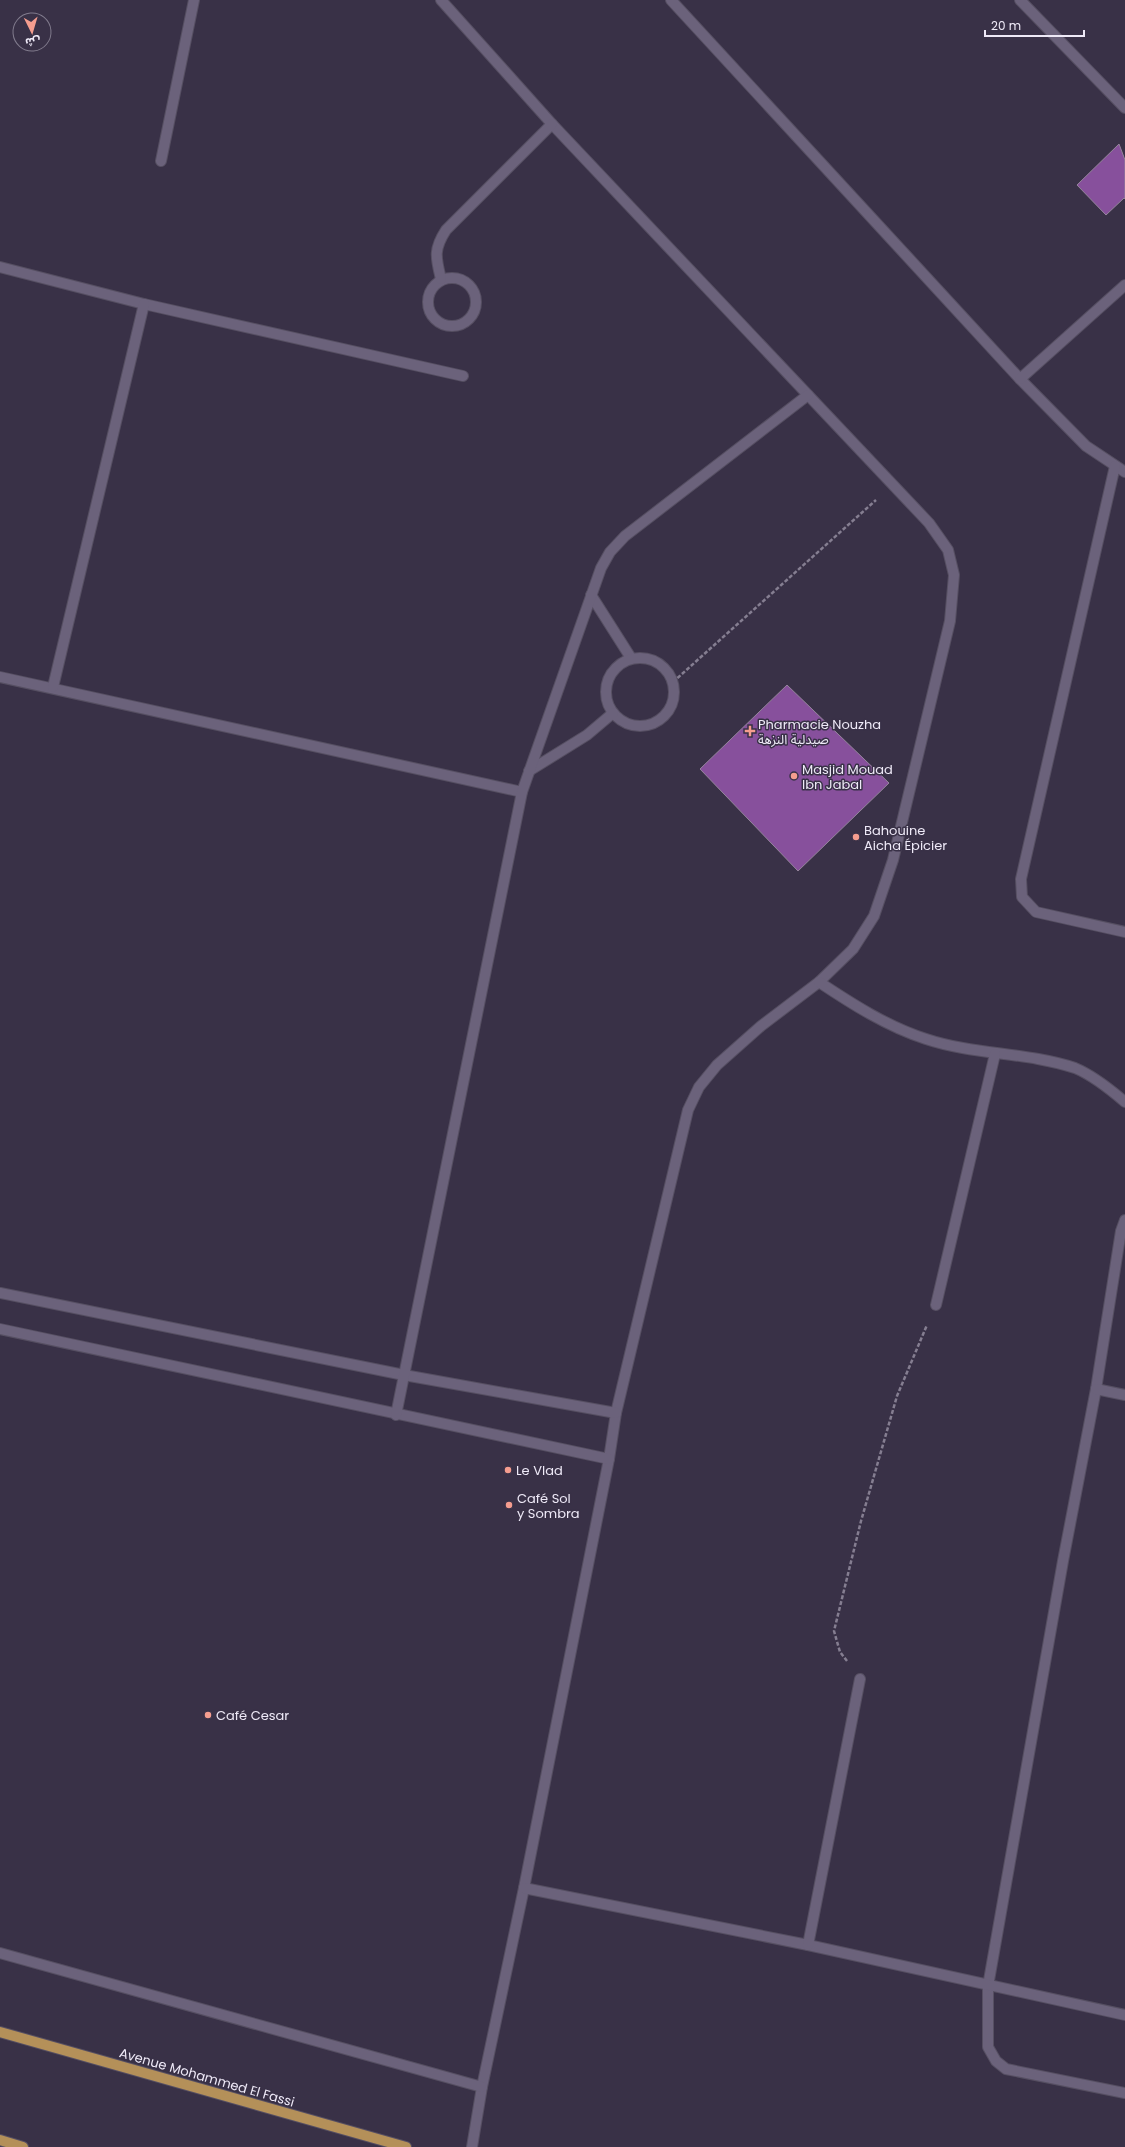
<svg xmlns="http://www.w3.org/2000/svg" width="1125" height="2147" font-family="Poppins,'Noto Sans Arabic',sans-serif">
	<rect width="100%" height="100%" fill="#393147"/>
	<g fill="#87509c" stroke="#95859c">
		<polygon points="1119,144 1125,160 1125,199 1124,198 1106,215 1077,185"/>
		<polygon points="787,685 889,783 798,871 700,769"/>
	</g>
	<g fill="none" stroke-linecap="round" stroke-linejoin="round">
		<defs>
			<g id="minor">
				<polyline points="441,0 552,124 929,523 948,550 954,575 950,621 893,860 874,916 853,949 819,982 761,1026 717,1065 699,1087 688,1110 616,1413 609,1459 524,1888 482,2087 472,2147"/>
				<polyline points="671,0 1020,379 1086,446 1125,472"/>
				<polyline points="1020,0 1125,108"/>
				<polyline points="161,161 194,0"/>
				<polyline points="0,267 144,304 463,376"/>
				<circle cx="452" cy="302" r="24"/>
				<path d="M441,279C436,258 433,250 446,230L552,124"/>
				<polyline points="1020,379 1125,285"/>
				<polyline points="1115,466 1021,879 1022,897 1036,912 1125,932"/>
				<polyline points="591,595 631,658"/>
				<circle cx="640" cy="692" r="34"/>
				<polyline points="0,677 522,792"/>
				<polyline points="53,687 144,304"/>
				<polyline points="529,771 587,735 613,713"/>
				<path d="M819,982C852,1004 888,1027 926,1039C974,1055 1027,1052 1075,1068C1092,1075 1111,1090 1125,1102"/>
				<polyline points="1125,1220 1121,1231 1096,1389 1063,1561 988,1986 988,2047 996,2061 1006,2069 1125,2093"/>
				<polyline points="0,1293 404,1375 616,1413"/>
				<polyline points="936,1305 995,1054"/>
				<polyline points="0,1329 609,1459"/>
				<polyline points="1096,1389 1125,1395"/>
				<polyline points="396,1415 522,792 601,568 610,552 625,536 808,395"/>
				<polyline points="524,1888 808,1945 1125,2015"/>
				<polyline points="808,1945 860,1679"/>
				<polyline points="0,1953 482,2087"/>
			</g>
			<g id="major">
				<polyline points="0,2032 406,2147"/>
				<polyline points="0,2140 23,2147"/>
			</g>
		</defs>
		<use href="#minor" stroke="#564f62" stroke-width="12"/>
		<use href="#major" stroke="#564f62" stroke-width="12"/>
		<g stroke="#857e91" stroke-width="2.5" stroke-dasharray="4 2" stroke-linecap="butt">
			<polyline points="673,682 876,500"/>
			<polyline points="847,1661 840,1652 834,1631 861,1521 897,1396 927,1325"/>
		</g>
		<use href="#minor" stroke="#6b627b" stroke-width="10"/>
		<use href="#major" stroke="#b49059" stroke-width="10"/>
	</g>
	<g fill="#f59d8f" stroke="#393147" stroke-width="1.5">
		<path d="M748 725h4v4h4v4h-4v4h-4v-4h-4v-4h4z"/>
		<circle cx="794" cy="776" r="4"/>
		<circle cx="856" cy="837" r="4"/>
		<circle cx="508" cy="1470" r="4"/>
		<circle cx="509" cy="1505" r="4"/>
		<circle cx="208" cy="1715" r="4"/>
	</g>
	<g text-anchor="middle" stroke-width="3" stroke-linejoin="round" paint-order="stroke">
		<g font-size="13" fill="#eee9f7" stroke="#393147" text-anchor="start">
			<text x="758" y="729">Pharmacie Nouzha<tspan x="758" dy="15">صيدلية النزهة</tspan></text>
			<text x="802" y="774">Masjid Mouad<tspan x="802" dy="15">Ibn Jabal</tspan></text>
			<text x="864" y="835">Bahouine<tspan x="864" dy="15">Aicha Épicier</tspan></text>
			<text x="516" y="1475">Le Vlad</text>
			<text x="517" y="1503">Café Sol<tspan x="517" dy="15">y Sombra</tspan></text>
			<text x="216" y="1720">Café Cesar</text>
		</g>
		<g font-size="13" fill="#eee9f7" stroke="#393147">
			<text transform="translate(207 2077) rotate(16)" y="5">Avenue Mohammed El Fassi</text>
		</g>
	</g>
	<g transform="translate(32 32) rotate(175)"><circle r="19" fill="#393147" stroke="#817b8d"/>
	<path d="M0-3L7 15L0 10L-7 15Z" fill="#f59d8f"/>
	<text y="-6" font-size="11" font-weight="bold" text-anchor="middle" fill="#eee9f7">ش</text>
	</g>
	<path d="M985 30v6h99v-6" fill="none" stroke="#eee9f7" stroke-width="2"/>
	<text x="991" y="30" font-size="12" fill="#eee9f7" stroke="#393147" stroke-width="3" paint-order="stroke">20 m</text>
</svg>
